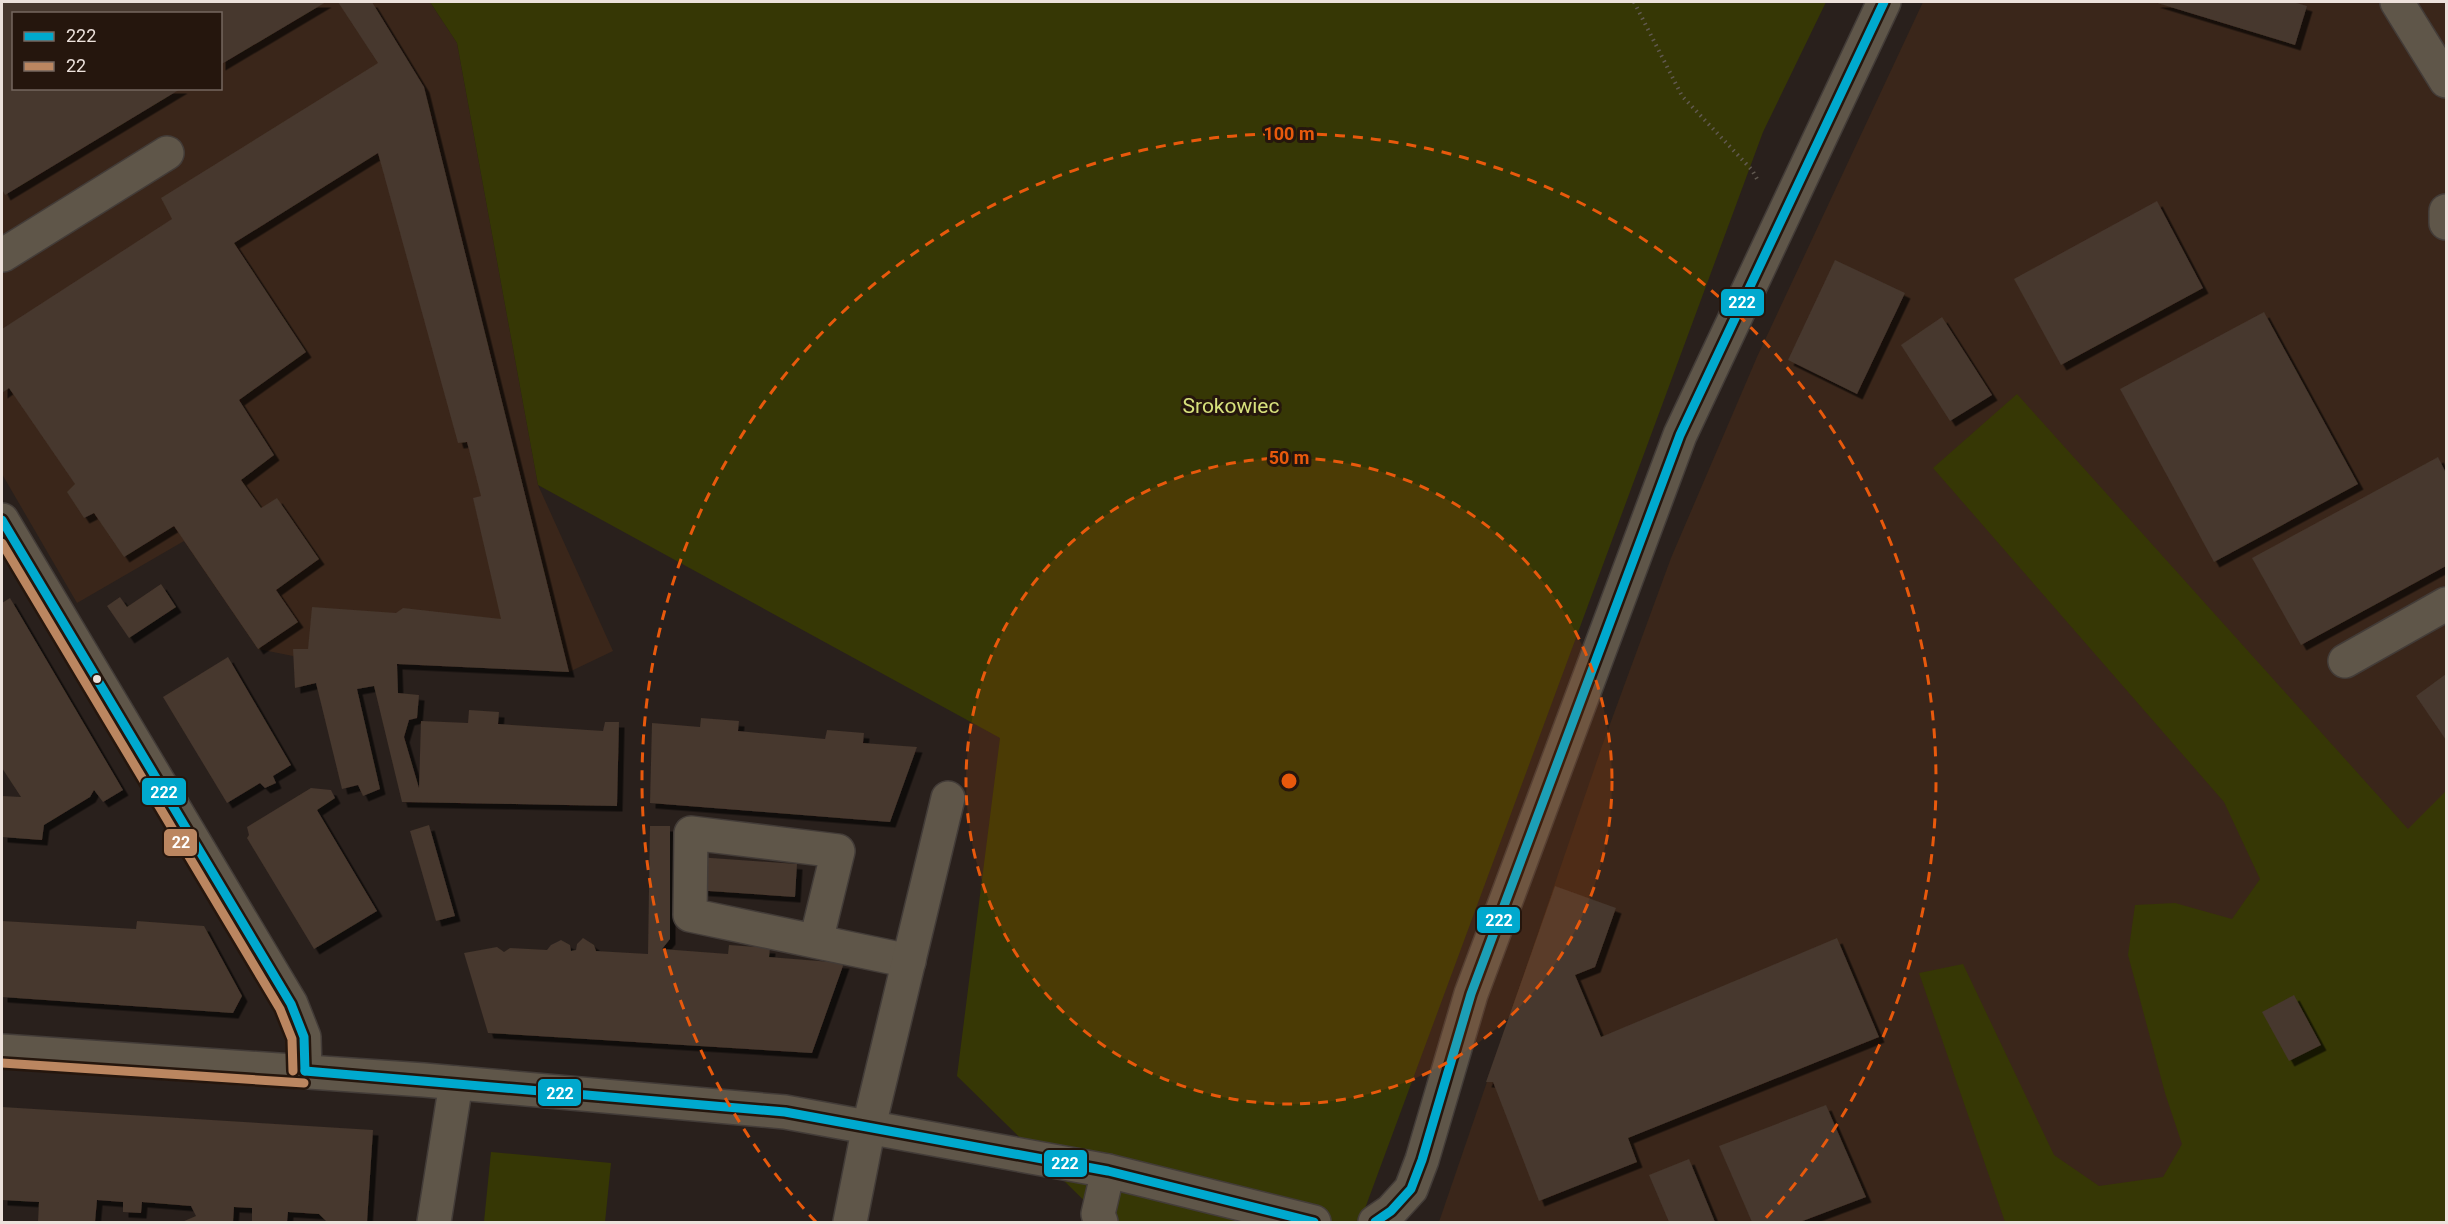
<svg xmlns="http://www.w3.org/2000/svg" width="2448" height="1224" font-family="Roboto,sans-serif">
	<defs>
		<filter id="shadow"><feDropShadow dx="5.5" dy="5.5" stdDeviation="0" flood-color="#0009"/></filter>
	</defs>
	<rect width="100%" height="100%" fill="#29201c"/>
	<g fill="#3a261a" fill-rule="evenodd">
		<path d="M2,2H430L457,43L538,485L613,651L569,672L293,656L258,649L184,541L77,603L2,474ZM14,14H220V88H14Z"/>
		<polygon points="1923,2 2446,2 2446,862 2207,1222 1439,1222 1602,746 1671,558 1757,357"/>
	</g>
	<g fill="#363705">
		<polygon points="430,2 1826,2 1763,132 1360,1222 1106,1222 957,1076 1000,738 538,485 457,43"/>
		<polygon points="2017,394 2408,829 2446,791 2446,1222 2005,1222 1919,973 1963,964 2054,1155 2099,1186 2163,1177 2182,1144 2165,1093 2128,955 2135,905 2175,903 2232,919 2260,879 2224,802 1933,468"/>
		<polygon points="491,1152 611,1163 605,1222 484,1222"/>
	</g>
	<g fill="#46372d" filter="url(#shadow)">
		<polygon points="2,2 326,2 220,65 220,14 14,14 14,88 182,88 5,195 2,189"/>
		<polygon points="338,2 372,2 424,87 569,672 397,664 398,693 419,695 417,718 409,720 404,737 419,788 421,721 468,723 469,710 499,712 498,724 603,731 605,722 619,722 617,806 402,802 374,686 357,689 380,789 363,796 358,785 342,789 316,683 295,688 293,649 308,649 312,607 396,613 403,608 501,619 473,498 481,496 467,442 458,443 378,153 234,243 306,352 239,400 274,455 241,480 261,508 277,498 319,559 276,590 298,622 258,649 174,526 124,557 94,513 84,518 67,492 75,484 9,388 2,393 2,329 172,219 161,198 378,63"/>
		<polygon points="2154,2 2293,2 2307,6 2295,45"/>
		<polygon points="2157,201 2203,288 2061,365 2014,279"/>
		<polygon points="1835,260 1905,293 1857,394 1788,360"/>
		<polygon points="2264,312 2358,484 2214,562 2120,389"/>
		<polygon points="1942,317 1992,395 1950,421 1901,345"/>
		<polygon points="2438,457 2446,473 2446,566 2301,645 2252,558"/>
		<polygon points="161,584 176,607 129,638 107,606 120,597 127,607"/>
		<polygon points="10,598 123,790 103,802 94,790 90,797 44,825 42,840 2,837 2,796 21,797 2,768 2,603"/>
		<polygon points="228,657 291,765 273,776 276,783 265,788 260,783 227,803 163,697"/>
		<polygon points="2446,674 2446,740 2416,696"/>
		<polygon points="701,718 739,721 738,731 825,739 827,730 864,733 863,743 917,747 890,822 650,803 652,723 700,727"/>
		<polygon points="311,788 331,790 335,798 317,810 377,911 314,949 247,838 249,835 247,827"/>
		<polygon points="429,825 455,916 436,921 410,831"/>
		<polygon points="650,826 670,826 670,939 662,949 728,954 729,945 770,948 769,957 844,963 812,1053 488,1033 464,953 497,947 504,952 510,948 547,950 551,945 561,940 570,945 571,951 576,950 577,944 583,938 594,945 596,951 648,954"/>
		<polygon points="697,857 797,864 795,897 694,890"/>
		<polygon points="1555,886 1616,908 1595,967 1575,975 1601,1037 1837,938 1879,1037 1628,1138 1637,1162 1539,1201 1493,1082 1486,1082"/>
		<polygon points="2,921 136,929 137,921 204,926 242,996 233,1013 2,997"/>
		<polygon points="2294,995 2321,1045 2289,1061 2262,1012"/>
		<polygon points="1826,1105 1866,1197 1800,1222 1752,1222 1719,1146"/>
		<polygon points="2,1107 373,1130 367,1222 327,1222 319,1214 288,1212 287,1222 252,1222 252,1208 234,1207 233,1222 182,1222 196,1216 191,1206 142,1202 141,1213 123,1212 123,1202 97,1200 95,1222 38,1222 39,1202 2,1200"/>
		<polygon points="1689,1159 1715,1222 1669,1222 1649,1175"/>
	</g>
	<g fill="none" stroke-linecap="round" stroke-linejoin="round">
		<defs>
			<g id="minor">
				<polyline points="2397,2 2446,81"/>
				<polyline points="2446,211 2446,223"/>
				<polyline points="2,253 3,255 167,153"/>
				<polyline points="2,520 291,1004 304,1037 305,1071"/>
				<polyline points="2345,661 2446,604"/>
				<polyline points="816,941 838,851 691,833 690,915 909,961"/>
				<polyline points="2,1051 424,1080 785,1112 1108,1171 1314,1222"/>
				<polyline points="434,1222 456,1083"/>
				<polyline points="850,1222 869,1126 948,798"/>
				<polyline points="1101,1222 1098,1214 1108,1171"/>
				<polyline points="1375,1222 1391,1211 1411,1189 1422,1160 1471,994 1680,435 1884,2"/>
			</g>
		</defs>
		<use href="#minor" stroke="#433c38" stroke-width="36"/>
		<polyline stroke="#615950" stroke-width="4" stroke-dasharray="1.5 4.5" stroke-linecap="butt" points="1634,2 1682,96 1752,170 1757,179"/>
		<use href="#minor" stroke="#5f5649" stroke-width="33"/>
		<defs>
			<g id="bus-1">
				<polyline points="2,520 291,1004 304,1037 305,1071"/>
				<polyline points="305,1071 785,1112 1108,1171 1314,1222"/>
				<polyline points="1375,1222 1391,1211 1411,1189 1422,1160 1471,994 1680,435 1884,2"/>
			</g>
			<g id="bus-2">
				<polyline points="2,543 280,1009 292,1039 293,1071"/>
				<polyline points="2,1063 304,1083"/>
			</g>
		</defs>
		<use href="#bus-1" stroke="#25160d" stroke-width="14"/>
		<use href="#bus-2" stroke="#25160d" stroke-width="14"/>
		<use href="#bus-1" stroke="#00a9ce" stroke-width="9"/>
		<use href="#bus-2" stroke="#bb8660" stroke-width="9"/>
	</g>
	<circle cx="1289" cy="781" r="323" fill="#e8590c" fill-opacity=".12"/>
	<g fill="none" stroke="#e8590c" stroke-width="3" stroke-dasharray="10 8">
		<circle cx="1289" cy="781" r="323"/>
		<path d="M816 1222A647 647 0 1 1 1762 1222"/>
	</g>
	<circle fill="#ece1db" stroke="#25160d" stroke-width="2" cx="97" cy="679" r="5"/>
	<g text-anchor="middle" stroke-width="6" stroke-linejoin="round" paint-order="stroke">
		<g font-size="21" fill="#d7e07c" stroke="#25160d">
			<text x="1231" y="413">Srokowiec</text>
		</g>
	</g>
	<circle cx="1289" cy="781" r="9" fill="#e8590c" stroke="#25160d" stroke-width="3"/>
	<g font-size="18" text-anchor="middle" font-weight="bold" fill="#e8590c" stroke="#25160d" stroke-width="6" stroke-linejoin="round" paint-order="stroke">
		<text x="1289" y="140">100 m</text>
		<text x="1289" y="464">50 m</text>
	</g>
	<g stroke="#25160d" stroke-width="2">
		<rect x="1720" y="288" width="45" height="29" rx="6" fill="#00a9ce"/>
		<rect x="141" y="777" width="46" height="29" rx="6" fill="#00a9ce"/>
		<rect x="163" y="828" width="35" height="29" rx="6" fill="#bb8660"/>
		<rect x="1476" y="906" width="45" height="28" rx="6" fill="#00a9ce"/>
		<rect x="537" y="1078" width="45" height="29" rx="6" fill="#00a9ce"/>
		<rect x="1043" y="1149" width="45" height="29" rx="6" fill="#00a9ce"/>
	</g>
	<g font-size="16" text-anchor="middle" font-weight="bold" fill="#fff">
		<text x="1742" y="308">222</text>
		<text x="164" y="798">222</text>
		<text x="181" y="848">22</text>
		<text x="1499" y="926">222</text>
		<text x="560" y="1099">222</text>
		<text x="1065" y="1169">222</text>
	</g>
	<rect width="2448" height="1224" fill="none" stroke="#ece1db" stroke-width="6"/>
	<rect x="12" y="12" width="210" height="78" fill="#25160d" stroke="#75675f" stroke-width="1.5"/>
	<rect x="24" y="32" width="30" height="9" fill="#00a9ce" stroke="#75675f" stroke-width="1.5"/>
	<text x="66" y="42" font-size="18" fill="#ece1db">222</text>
	<rect x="24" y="62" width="30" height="9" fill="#bb8660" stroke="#75675f" stroke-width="1.5"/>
	<text x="66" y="72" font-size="18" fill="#ece1db">22</text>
</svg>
